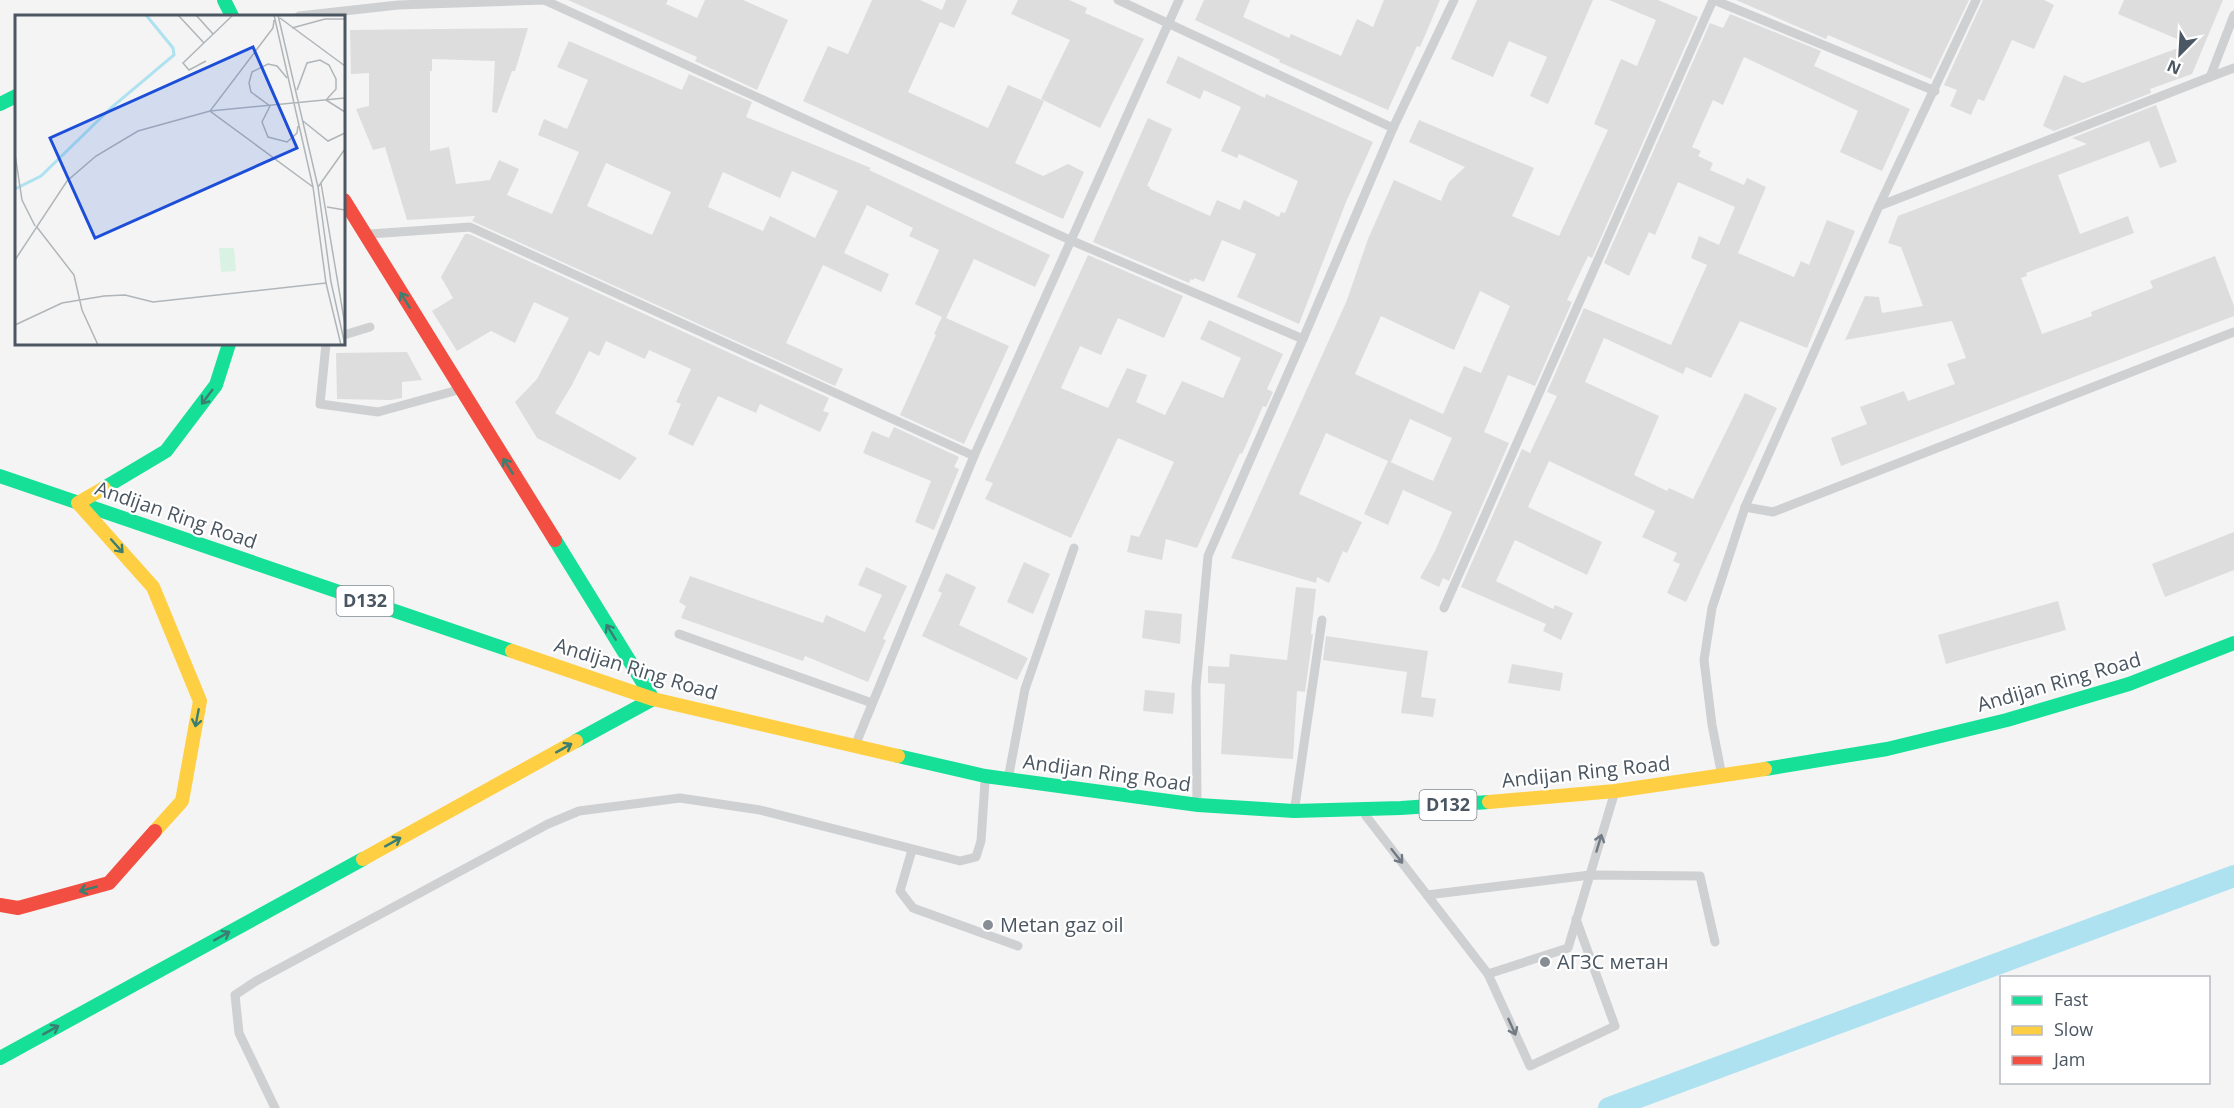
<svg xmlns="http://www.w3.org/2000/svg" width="2234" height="1108" font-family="'Open Sans',sans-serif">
	<rect width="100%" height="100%" fill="#f4f4f4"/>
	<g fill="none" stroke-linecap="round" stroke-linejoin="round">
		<polyline stroke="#aee2f0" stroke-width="22" points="1609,1108 2234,876"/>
	</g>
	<g fill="#ddddde" fill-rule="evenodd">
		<polygon points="568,0 668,0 666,4 697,18 705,0 743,0 788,20 757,90 695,61 697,57"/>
		<polygon points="872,0 920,0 942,10 946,0 967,0 954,28 940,22 908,92 988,128 1008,85 1044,101 1015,163 1043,176 1068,164 1084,172 1063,219 803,101 828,46 848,54"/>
		<polygon points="1018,0 1069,0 1087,8 1085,13 1144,39 1100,128 1041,99 1070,40 1011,14"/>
		<polygon points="1204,0 1250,0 1243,17 1289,38 1291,34 1341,56 1357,19 1373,27 1384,0 1440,0 1420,47 1417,46 1388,110 1279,62 1280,60 1195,20"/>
		<polygon points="1477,0 1593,0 1548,104 1530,96 1547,57 1509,41 1493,77 1451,59"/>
		<path d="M1609,0H1658L1698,17L1592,258L1588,256L1567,300L1572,302L1535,386L1508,375L1484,432L1509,443L1449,581L1443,578L1439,587L1420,578L1435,551L1452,512L1403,490L1388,525L1364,514L1388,461L1326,433L1299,494L1362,522L1347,553L1343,551L1329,583L1317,577L1316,583L1231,558L1347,300L1368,239L1394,180L1441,201L1449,182L1465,167L1409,142L1419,120L1534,168L1512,216L1559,236L1608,130L1594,124L1621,59L1637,66L1656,20ZM1480,291L1510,306L1481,373L1464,366L1443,414L1355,374L1381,316L1454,350ZM1410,419L1452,438L1433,481L1388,461L1391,462Z"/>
		<polygon points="1736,0 1969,0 1931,79 1828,35 1826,39"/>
		<polygon points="1983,0 2044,0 2054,5 2034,49 2012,40 1984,101 1978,99 1971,115 1950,106 1957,90 1944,85"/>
		<polygon points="2124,0 2223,0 2192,74 2150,89 2151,93 2054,131 2043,126 2064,75 2083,83 2189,44 2118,14"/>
		<polygon points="1730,14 1821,51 1814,66 1910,109 1882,171 1840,152 1858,111 1744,57 1723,105 1713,100 1692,147 1701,151 1698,156 1713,163 1710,170 1744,185 1747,178 1766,187 1738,253 1794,277 1801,261 1809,265 1827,220 1855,231 1807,348 1740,321 1711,378 1686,367 1683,374 1604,338 1585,382 1659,416 1634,475 1667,491 1669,488 1693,499 1745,393 1777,408 1686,602 1667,593 1680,564 1673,561 1677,553 1642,537 1655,511 1549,461 1528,507 1602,542 1587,575 1515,540 1496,581 1553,609 1555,605 1573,613 1561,640 1543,631 1546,624 1461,587 1522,449 1530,453 1557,396 1547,392 1584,308 1671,345 1707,265 1691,258 1699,236 1719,245 1735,207 1678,182 1655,235 1649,232 1629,276 1604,263 1710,23 1723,28"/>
		<path d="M528,28L515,71H512L497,113L492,112L495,61L432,59V71H430V151L449,147L456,184L490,180L499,160L519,169L507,195L552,214L579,152L538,135L544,119L567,129L588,80L557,67L569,41L682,90L689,74L752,102L746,117L871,168L869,170L1050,255L1035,287L974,259L946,318L1009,346L964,444L900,415L936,335L934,334L942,317L915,304L939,250L909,236L913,228L867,205L844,253L889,274L881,292L823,265L786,343L843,369L835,386L472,221L475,216L407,220L385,147L373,150L356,109L369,106V73L351,74L350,30ZM606,163L671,192L652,235L587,206ZM792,171L838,191L815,238L770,216L763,231L708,207L723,172L780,198Z"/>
		<polygon points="1178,56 1265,98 1266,94 1373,142 1346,202 1299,324 1237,297 1256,254 1222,240 1204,282 1195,278 1193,280 1191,279 1189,283 1093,242 1148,118 1172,129 1147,186 1150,187 1150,189 1210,216 1217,200 1240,210 1244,200 1279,217 1281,212 1285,213 1298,181 1239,154 1237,158 1221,151 1241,107 1204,90 1200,99 1166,83"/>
		<polygon points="2156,105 2177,162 2160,168 2149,141 2058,175 2080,234 2128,216 2134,233 2026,273 2027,276 2021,278 2042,334 2092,316 2091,312 2153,288 2150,281 2215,256 2234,306 2234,316 1841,466 1831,438 1867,424 1860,407 1904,391 1908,401 1955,384 1947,364 1966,358 1952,321 1845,340 1865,296 1879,297 1882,313 1923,306 1901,247 1888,243 1898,216 2087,144 2072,138"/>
		<polygon points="465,234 469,234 829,398 823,411 829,413 820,432 760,404 756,413 718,396 693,446 668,434 681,404 676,402 691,369 649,350 645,359 606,341 599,356 589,351 572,385 555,413 637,458 620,480 537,438 515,402 537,379 569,318 534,302 515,343 491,331 457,351 432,311 453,298 441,277"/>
		<polygon points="1088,255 1183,296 1164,338 1118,318 1101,355 1080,346 1061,388 1108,408 1127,368 1147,375 1136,402 1165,415 1182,381 1223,398 1241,358 1200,339 1209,320 1283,354 1267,389 1273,392 1266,407 1263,406 1242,454 1240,453 1197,548 1166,539 1162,560 1127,552 1131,535 1139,537 1174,462 1118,438 1071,538 985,499 993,483 985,480"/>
		<polygon points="407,352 422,380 402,382 402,398 391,400 337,399 336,353"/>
		<polygon points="894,427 959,457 954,467 959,469 934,530 915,522 931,481 863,453 872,431 889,438"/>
		<polygon points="2234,532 2234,570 2165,597 2152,564"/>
		<polygon points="1024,562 1050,574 1033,614 1007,602"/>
		<polygon points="866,567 907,586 883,639 886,640 868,682 805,656 803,661 681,618 686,606 679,602 690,576 823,623 826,615 865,632 882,595 858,585"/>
		<polygon points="946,573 976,587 959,625 1028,658 1017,680 922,636 942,593 938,591"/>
		<polygon points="1296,587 1316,589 1311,634 1313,634 1305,692 1297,691 1293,759 1221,754 1225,684 1208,683 1208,666 1229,667 1230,654 1287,660"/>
		<polygon points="2058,601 2066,630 1946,664 1938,635"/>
		<polygon points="1145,610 1182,614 1180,644 1142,638"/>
		<polygon points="1326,636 1428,651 1421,697 1436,699 1433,717 1401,713 1407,672 1323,660"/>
		<polygon points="1512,664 1563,673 1560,691 1508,683"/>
		<polygon points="1145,690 1175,693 1173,714 1143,711"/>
	</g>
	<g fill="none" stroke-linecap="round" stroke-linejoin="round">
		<g stroke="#ced0d2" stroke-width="9">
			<polyline points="1118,0 1393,128"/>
			<polyline points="1714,0 1935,91"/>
			<polyline points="299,16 398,5 544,0 1070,240 1303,339"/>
			<polyline points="2210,77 2234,68"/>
			<polyline points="1879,206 2210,77 2234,15"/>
			<polyline points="370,234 470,227 974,456"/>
			<polyline points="344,335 370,327"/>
			<polyline points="326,344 320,404 378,412 458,390"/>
			<polyline points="1745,507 1773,512 2234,332"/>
			<polyline points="1444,608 1713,0"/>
			<polyline points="679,634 872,703"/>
			<polyline points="857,741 974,456 1179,0"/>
			<polyline points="1721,771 1712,725 1704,660 1712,608 1745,507 1879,206 1976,0"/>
			<polyline points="1009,774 1025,689 1074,548"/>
			<polyline points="1197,800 1196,687 1208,556 1303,339 1393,128 1454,0"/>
			<polyline points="1295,806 1322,620"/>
			<polyline points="1366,816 1488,974 1568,948 1613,798"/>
			<polyline points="912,850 900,891 913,908 1018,946"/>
			<polyline points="1427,895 1590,875 1700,876 1715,942"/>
			<polyline points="1488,974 1530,1066 1615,1026 1576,919"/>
			<polyline points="275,1108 239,1033 235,995 256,981 548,824 579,811 680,798 760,810 960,861 976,857 981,841 985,782"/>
		</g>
		<g stroke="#16e098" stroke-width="14">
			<polyline points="224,0 232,16"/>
			<polyline points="0,104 16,96"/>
			<polyline points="0,476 512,651"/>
			<polyline points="104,488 166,451 216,385 229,344"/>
			<polyline points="555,540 653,699 576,741"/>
			<polyline points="898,756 985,776 1198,805 1294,811 1401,808 1489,802"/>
			<polyline points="1765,769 1887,749 2007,720 2129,684 2234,643"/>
			<polyline points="0,1058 363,859"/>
		</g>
		<g stroke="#ffcf43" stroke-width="14">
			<polyline points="104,488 78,503 153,587 200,701 182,801 155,831"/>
			<polyline points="512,651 653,699 898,756"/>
			<polyline points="1489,802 1615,791 1765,769"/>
			<polyline points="363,859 576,741"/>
		</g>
		<g stroke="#f24e42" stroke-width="14">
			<polyline points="344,200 555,540"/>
			<polyline points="0,905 18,908 109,883 155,831"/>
		</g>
	</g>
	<defs><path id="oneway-shaft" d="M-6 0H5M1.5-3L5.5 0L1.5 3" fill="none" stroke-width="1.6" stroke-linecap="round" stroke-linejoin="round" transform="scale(1.5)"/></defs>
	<g stroke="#3a7f72">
		<use href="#oneway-shaft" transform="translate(405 300) rotate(-122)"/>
		<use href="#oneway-shaft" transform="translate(207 397) rotate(127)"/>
		<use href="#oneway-shaft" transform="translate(508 466) rotate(-122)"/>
		<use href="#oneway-shaft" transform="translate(117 546) rotate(48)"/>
		<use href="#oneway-shaft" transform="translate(611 632) rotate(-122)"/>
		<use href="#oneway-shaft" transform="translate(197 718) rotate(101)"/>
		<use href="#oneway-shaft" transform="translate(564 748) rotate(-29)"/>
		<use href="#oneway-shaft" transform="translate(393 842) rotate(-29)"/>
		<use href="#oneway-shaft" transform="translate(88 889) rotate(165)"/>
		<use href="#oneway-shaft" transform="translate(222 936) rotate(-29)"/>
		<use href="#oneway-shaft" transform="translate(51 1030) rotate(-29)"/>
	</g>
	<g stroke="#727b83">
		<use href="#oneway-shaft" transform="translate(1599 843) rotate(-73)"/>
		<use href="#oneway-shaft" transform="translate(1397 856) rotate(52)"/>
		<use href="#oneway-shaft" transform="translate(1512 1027) rotate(66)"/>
	</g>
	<g fill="#868d94" stroke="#fff" stroke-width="2">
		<circle cx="988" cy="925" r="6"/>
		<circle cx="1545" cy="962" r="6"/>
	</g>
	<g text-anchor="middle" stroke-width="4.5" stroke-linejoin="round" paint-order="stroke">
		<g fill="#fff" stroke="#808990" stroke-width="1.5">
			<rect x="336.5" y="586" width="57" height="30" rx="4.5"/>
			<rect x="1419.5" y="790" width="57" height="30" rx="4.5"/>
		</g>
		<g font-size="18" font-weight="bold" fill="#4a5661">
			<text x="365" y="607">D132</text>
			<text x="1448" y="811">D132</text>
		</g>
		<g font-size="20" fill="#4a5661" stroke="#fff">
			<text transform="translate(176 515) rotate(19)" y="7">Andijan Ring Road</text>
			<text transform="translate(636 669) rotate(17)" y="7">Andijan Ring Road</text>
			<text transform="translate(2059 682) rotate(-16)" y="7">Andijan Ring Road</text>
			<text transform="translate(1586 772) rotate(-6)" y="7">Andijan Ring Road</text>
			<text transform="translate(1107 773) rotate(8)" y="7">Andijan Ring Road</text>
		</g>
		<g font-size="20" fill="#4a5661" stroke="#fff" text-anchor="start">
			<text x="1000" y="932">Metan gaz oil</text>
			<text x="1557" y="969">АГЗС метан</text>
		</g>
	</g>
	<g transform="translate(15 15)">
		<rect width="330" height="330" fill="#f4f4f4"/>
		<path d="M204,233H219L221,256L206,257Z" fill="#d9f2e3"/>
		<path fill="none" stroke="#aee2f0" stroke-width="3" d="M0,174L26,161L97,92L159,40L158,33L131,0"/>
		<path fill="none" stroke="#b0b5b9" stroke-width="1.5" d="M163,0L189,28M181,0L198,19M259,0L298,172L311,268L326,330M263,0L303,172L316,267L330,330M265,3L330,51M259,5L258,13L195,96L298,172M277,13L310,4H330M191,46L174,55L168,48L218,0M272,63L262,51L253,49L237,57L234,68L236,77L255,91L247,107L253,122L272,127L282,118L283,111M282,75L292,48L305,45L314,50L321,64V74L311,85L330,97M288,106L313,126L330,118M0,139L7,185L20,211M306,168L330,310M303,172L330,134M312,192L330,195M21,211L59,260L67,295L83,330M0,245L52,166L81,141L123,116L195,96L330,83M0,310L47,288L89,281L110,280L138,287L311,268"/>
		<path fill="#1d4ed8" fill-opacity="0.15" stroke="#1d4ed8" stroke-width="3" d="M238,32L282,133L80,223L35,123Z"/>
		<rect width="330" height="330" fill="none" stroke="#4a5661" stroke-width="3"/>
	</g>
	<rect x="2000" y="976" width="210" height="108" fill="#ffffff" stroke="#b7bbc0" stroke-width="1.5"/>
	<rect x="2012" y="996" width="30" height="9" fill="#16e098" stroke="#b7bbc0" stroke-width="1.5"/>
	<text x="2054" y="1006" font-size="18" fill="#4a5661">Fast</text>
	<rect x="2012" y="1026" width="30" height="9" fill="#ffcf43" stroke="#b7bbc0" stroke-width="1.5"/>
	<text x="2054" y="1036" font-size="18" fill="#4a5661">Slow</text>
	<rect x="2012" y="1056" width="30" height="9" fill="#f24e42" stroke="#b7bbc0" stroke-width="1.5"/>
	<text x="2054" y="1066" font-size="18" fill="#4a5661">Jam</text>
	<g transform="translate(2180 54) rotate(204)" stroke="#ffffff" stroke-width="4.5" paint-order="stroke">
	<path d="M0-4.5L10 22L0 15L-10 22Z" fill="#4a5661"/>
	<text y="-9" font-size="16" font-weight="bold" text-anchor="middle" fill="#4a5661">N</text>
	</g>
</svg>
